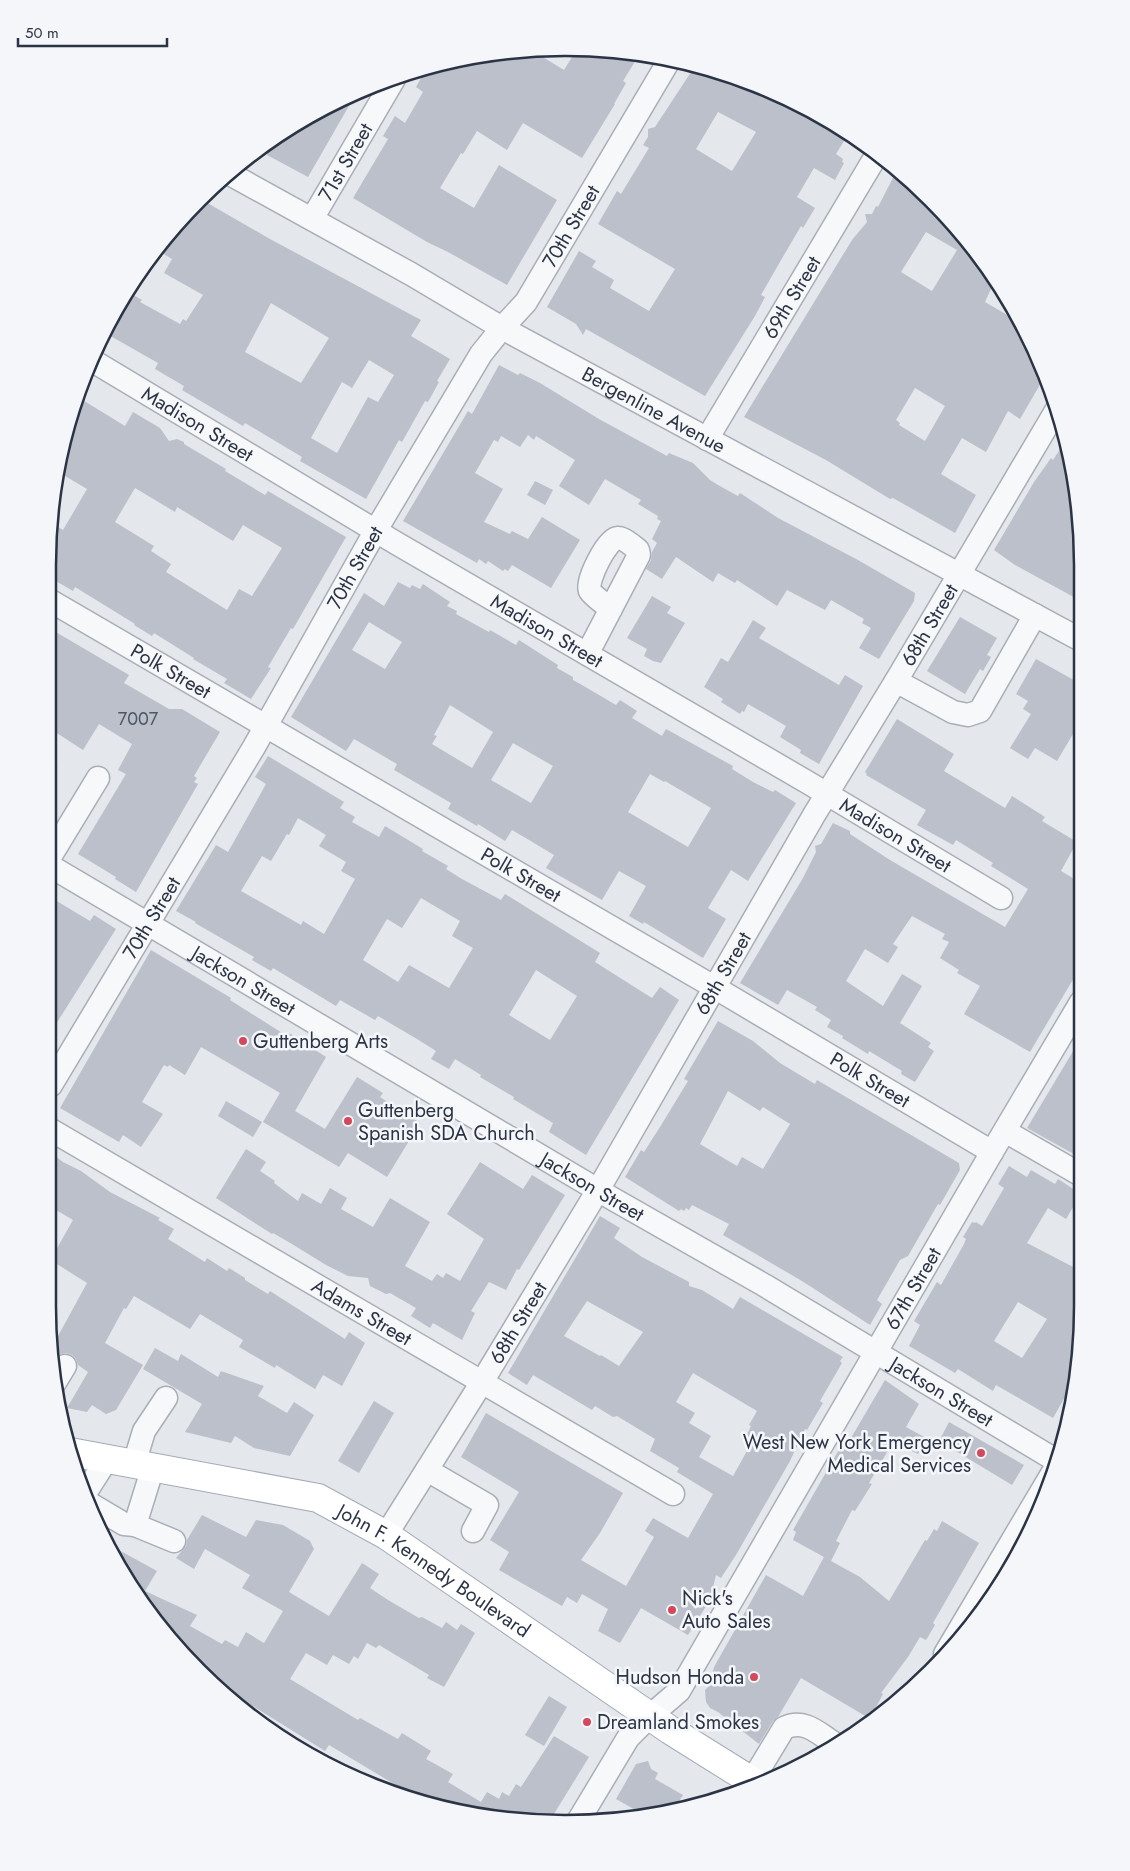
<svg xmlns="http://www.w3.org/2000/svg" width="1130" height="1871" font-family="Jost,sans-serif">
	<rect width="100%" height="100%" fill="#e4e7ec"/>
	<g fill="#bbc0ca" fill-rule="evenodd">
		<polygon points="577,49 639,55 623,81 626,83 614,104 615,104 582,158 523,123 507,150 477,131 463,154 461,153 440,188 474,208 499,165 557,200 507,285 448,252 427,242 353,198 388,139 383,136 395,116 405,123 423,92 416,87 426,69 464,57 533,51 564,70"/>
		<path d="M695,66L763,87L849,133L836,154L843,159L842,162L844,163L835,180L814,168L797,197L815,208L803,228L801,226L784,255L761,295L765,297L755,316L705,396L586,329L583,335L576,324L547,307L579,251L596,261L592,267L614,280L610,288L649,311L675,269L598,224L617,191L621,194L649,148L643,145L648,137V129L655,127ZM718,112L756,132L732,171L696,149Z"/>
		<polygon points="357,92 308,177 267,155 268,153 260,149 278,135"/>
		<path d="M896,172L933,205L930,210L954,224L995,280L985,302L1021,323L1045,376L1020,419L1008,411L986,452L962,438L941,474L976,495L955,533L893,498L890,499L826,460L744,417L852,240L867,222L865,214H872L876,206L878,207ZM926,232L957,250L932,291L901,272ZM915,388L945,406L925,441L899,425L900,423L896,420Z"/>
		<path d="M198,200L203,203L204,201L270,239L421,320L411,336L450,359L437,381L439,382L428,402L425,401L402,442L399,440L366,499L300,461L302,457L245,423L243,426L182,390L184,386L155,369L158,363L107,334L128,292L142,300L140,302L180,324L183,319L186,321L203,295L164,273L172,259L157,250ZM271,303L329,338L301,383L245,352ZM369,360L394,375L378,402L368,397L337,453L311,438L342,382L352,388Z"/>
		<polygon points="499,365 518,375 520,373 540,383 599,419 667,456 669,453 693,463 710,480 718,485 738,496 740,493 778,518 858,560 915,593 914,601 879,659 859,648 871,628 862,623 864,619 831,600 825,610 787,590 777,606 737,580 735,583 718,573 713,582 676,557 662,579 646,569 651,560 652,552 657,543 652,539 661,521 657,519 658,516 638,504 641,500 605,479 589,505 559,486 575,460 536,436 534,440 528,435 520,447 501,436 498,442 494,440 475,473 503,489 484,522 510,534 512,531 528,539 542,517 580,540 551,588 512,565 508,571 505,569 503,571 488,561 486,564 479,559 477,563 403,521 468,411 472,414"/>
		<path d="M76,396L125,426L133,412L160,428L169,441L177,439L184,442V444L226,469L225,471L265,495L268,491L346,537L293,629L291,628L268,667L271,668L251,699L224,683L227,679L193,659L194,658L154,633L152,636L134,625L135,624L75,587L73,591L49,577V531L50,522L63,530L87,489L60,473ZM135,488L175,512L177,507L233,541L243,525L282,548L252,596L239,589L227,610L166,572L171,564L151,551L154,546L115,522Z"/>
		<polygon points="1064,443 1081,531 1081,601 1015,565 994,550 1034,482 1051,458 1053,460"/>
		<polygon points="535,481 553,490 545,505 527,495"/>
		<path d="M398,582L410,588L412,585L420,589L423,584L450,602L447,606L457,611L456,614L489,632L490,630L516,645L519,640L558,665L557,668L573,677V680L582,685L616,705L620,700L637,711L632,718L662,736L666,729L733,766L732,769L753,782L773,792L775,790L796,803L748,881L731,870L708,908L726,919L703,958L644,922L643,924L629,916L646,886L619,871L602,900L546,868L554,855L529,840L512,830L505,841L478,824L477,826L448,809L451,803L394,770L397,764L354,739L346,751L291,717L364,593L384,606ZM369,622L402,642L385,669L352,650ZM450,705L493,732L472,768L432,744L437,736L434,735ZM513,743L553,766L531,803L491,780ZM650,774L664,782L665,781L711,808L688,847L628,812Z"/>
		<polygon points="652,596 671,607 667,613 685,623 661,663 653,661 644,656 647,649 627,638"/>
		<polygon points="960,617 997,638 987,655 991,657 983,671 980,669 965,694 927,671"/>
		<polygon points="753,620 766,628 759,638 839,685 845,675 863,686 819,764 800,753 801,750 780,737 786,726 748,704 744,712 742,711 740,714 721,702 723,699 704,687 721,658 728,662"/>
		<polygon points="49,628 129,675 124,683 169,709 182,709 220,732 194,776 197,778 194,782 198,784 136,892 115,879 116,877 78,854 126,774 118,770 132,744 99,724 83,750 49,728"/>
		<polygon points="1036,659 1081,684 1081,739 1073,734 1057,761 1035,748 1028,759 1010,748 1031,714 1023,709 1028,701 1016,694"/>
		<polygon points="897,719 954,754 944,771 1005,808 1012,796 1045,817 1042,821 1077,842 1061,871 1081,883 1081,966 1030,1052 964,1014 980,986 957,973 959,970 940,958 949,942 942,939 945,934 912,916 893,944 898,947 888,963 865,949 846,981 883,1006 902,974 922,986 900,1023 931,1043 928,1047 934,1051 915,1082 901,1074 902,1071 869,1051 868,1054 842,1038 843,1036 827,1027 831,1020 815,1010 817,1007 787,990 778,1005 740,983 803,878 816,852 815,846 821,844 833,823 850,831 850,834 890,860 1005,927 1028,889 991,866 993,863 956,840 953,845 917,825 926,810 866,775 867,774 865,772"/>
		<path d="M268,756L344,802L340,808L355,817L352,822L379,837L385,826L423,849L422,851L448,866L446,869L462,879L501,900L505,894L600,953L595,962L652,998L660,987L679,1000L586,1155L549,1132L553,1123L513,1099L514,1097L480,1077L481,1075L455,1059L449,1069L431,1059L436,1051L417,1039L378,1016L375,1020L340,1000L336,1006L273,968L271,971L252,960L254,957L195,923L196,922L176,911L216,845L228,852L266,784L255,777ZM298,818L326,835L319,846L346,862L341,871L355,879L324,934L303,921L301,925L241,891L262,856L271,861L287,834L289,835ZM421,898L460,921L452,936L473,948L449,988L409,965L398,982L363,960L387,919L402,928ZM536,970L577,996L550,1040L509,1015Z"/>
		<polygon points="50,897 90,921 94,915 116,929 51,1032"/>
		<polygon points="151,950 231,998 230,1000 287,1036 289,1033 326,1057 295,1111 325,1129 357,1077 383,1093 380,1097 420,1123 387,1177 348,1153 339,1167 263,1122 280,1093 201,1047 185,1075 169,1065 168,1067 164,1065 142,1102 163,1114 141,1147 123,1135 119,1142 60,1108"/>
		<path d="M718,1021L753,1041L780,1063L815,1084L817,1080L959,1163L960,1170L940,1205L938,1204L908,1256L900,1260L877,1300L882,1304L870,1325L802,1281L723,1235L729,1224L692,1205L689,1210L686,1208L684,1211L681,1209L679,1211L625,1177L641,1150L644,1152L660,1127L688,1081L684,1079ZM728,1091L760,1111L763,1107L790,1124L763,1169L742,1157L737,1166L700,1144Z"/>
		<polygon points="1081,1038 1081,1158 1027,1128"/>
		<polygon points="226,1101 262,1122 253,1137 218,1116"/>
		<polygon points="246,1149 266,1162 260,1171 275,1181 274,1183 298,1201 302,1193 321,1204 330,1188 347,1198 341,1209 373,1227 390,1198 430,1222 405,1266 432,1281 437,1274 443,1278 446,1273 460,1281 484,1239 447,1214 480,1162 523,1189 532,1175 565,1195 519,1270 517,1269 506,1290 489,1282 471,1311 475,1313 462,1340 433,1323 430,1328 411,1316 416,1308 390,1293 386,1294 370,1286 368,1278 348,1276 326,1265 292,1244 273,1233 272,1234 216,1198"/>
		<polygon points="51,1153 63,1162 81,1171 110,1192 160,1218 158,1220 174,1229 168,1239 205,1262 207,1258 227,1271 229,1268 245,1278 245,1280 268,1294 270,1291 345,1339 349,1332 365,1343 342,1386 323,1375 315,1389 276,1365 275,1368 239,1347 243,1340 200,1314 190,1329 134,1296 126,1309 124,1308 105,1343 143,1365 116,1410 106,1414 92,1405 87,1412 67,1408 88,1372 78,1365 76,1359 72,1355 66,1353 60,1354 52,1349 52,1347 87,1283 52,1261 52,1257 73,1220 51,1207"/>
		<path d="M1009,1166L1027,1177L1031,1170L1055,1184L1058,1179L1081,1194L1066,1219L1048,1208L1027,1243L1081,1271V1340L1073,1383L1053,1418L996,1385L993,1391L958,1369L955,1373L909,1346L920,1325L914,1321L937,1282L941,1285L964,1244L966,1239L963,1237L972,1222L975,1223L976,1222L982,1226L1004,1188L998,1184ZM1018,1302L1047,1319L1022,1358L994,1341Z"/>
		<path d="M600,1216L620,1228L614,1238L642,1257L689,1282V1286L702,1290L733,1309L740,1297L843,1357L840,1361L842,1363L820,1401L823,1403L807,1430L805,1429L790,1461L736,1555L721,1578L716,1575L710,1600L688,1635L641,1608L620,1643L598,1631L608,1609L582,1594L577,1603L567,1597L562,1606L499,1570L509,1552L490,1540L519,1492L461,1457L486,1413L623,1493L600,1533L581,1560L626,1586L654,1537L645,1531L653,1518L688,1538L713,1494L677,1472L679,1468L650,1451L655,1439L617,1416L613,1417L595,1406L592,1410L533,1375L527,1385L508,1373ZM587,1301L643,1332L619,1366L601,1355L600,1356L564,1336ZM693,1373L757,1411L749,1425L751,1426L745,1439L752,1442L733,1476L699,1457L711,1436L689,1423L695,1413L676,1402Z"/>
		<polygon points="155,1348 178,1361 181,1354 218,1377 221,1371 264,1386 258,1396 287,1413 294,1402 314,1415 290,1456 254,1448 235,1436 231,1443 185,1432 202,1404 143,1369"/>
		<polygon points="885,1380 919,1404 906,1427 926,1438 918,1454 893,1442 869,1483 872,1484 855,1511 852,1510 836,1541 840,1543 831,1561 860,1577 889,1601 925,1540 927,1541 934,1529 937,1531 942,1521 979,1543 933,1623 935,1625 926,1640 920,1637 908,1657 881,1693 883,1694 873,1713 869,1712 867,1717 801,1678 778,1717 773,1721 759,1744 718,1712 710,1708 706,1702 705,1690 709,1686 714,1667 766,1575 803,1596 824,1557 793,1540 796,1532 793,1530 844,1441 848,1443"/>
		<polygon points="374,1401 394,1413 359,1473 338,1461"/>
		<polygon points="949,1422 1024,1465 1012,1485 939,1441"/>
		<polygon points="202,1515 246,1537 256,1520 283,1525 310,1541 314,1549 289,1592 329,1616 362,1563 379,1574 370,1588 388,1600 419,1618 422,1617 442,1628 446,1622 457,1630 461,1624 475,1633 444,1687 427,1678 429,1675 379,1645 376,1648 367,1643 358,1659 354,1656 349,1664 333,1655 327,1665 306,1653 290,1679 358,1720 360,1718 398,1739 402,1733 431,1751 426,1759 453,1774 448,1782 481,1802 487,1792 499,1799 502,1792 509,1796 516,1784 521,1787 554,1736 589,1757 549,1822 497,1819 406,1798 409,1793 329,1745 325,1751 219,1685 154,1621 106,1543 157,1571 145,1591 197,1615 190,1626 222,1644 225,1640 238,1647 246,1632 264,1643 283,1611 242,1588 250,1575 205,1549 194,1569 176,1558 186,1546 187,1540"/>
		<polygon points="549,1696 567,1707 544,1746 525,1735"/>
		<polygon points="648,1761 651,1769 658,1773 655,1779 683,1795 674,1809 646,1816 616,1799 636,1764"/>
	</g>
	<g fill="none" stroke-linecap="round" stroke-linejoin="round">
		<defs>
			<g id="minor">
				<path id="s1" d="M230,174L411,274L502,328L1081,640"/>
				<path id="s2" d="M312,219L394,79"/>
				<path id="s3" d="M93,361L396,543L807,782L1001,898"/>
				<path id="s4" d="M707,439L876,156"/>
				<path id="s5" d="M49,600L714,987L992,1152"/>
				<path d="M587,654L594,641L639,555L638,550C633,546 624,538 618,538C608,537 585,582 590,591C594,597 605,604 611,609"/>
				<polyline points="896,681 953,712 968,715 980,711 1035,615"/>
				<polyline points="50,857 98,778"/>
				<path id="s6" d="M50,866L613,1199L764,1285L1057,1461"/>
				<path id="s7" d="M51,1085L254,747L376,530L481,354L502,328L526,302L670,59"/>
				<path id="s8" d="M51,1130L673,1494"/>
				<polyline points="1005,1131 1081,1175"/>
				<polyline points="54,1384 65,1366"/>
				<polyline points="134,1464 144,1431 166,1398"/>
				<polyline points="153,1467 135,1525 174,1541"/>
				<polyline points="427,1470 487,1505 473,1531"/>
				<polyline points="84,1495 107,1459"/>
				<polyline points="87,1502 124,1524 135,1525"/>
				<path id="s9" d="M386,1535L482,1382L598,1190L814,815L896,681L1057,409"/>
				<polyline points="945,1654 1056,1467"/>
				<path d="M752,1781L784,1728C805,1718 819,1734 835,1744"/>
				<path id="s10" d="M577,1823L628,1738L650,1716L679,1691L992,1152L1081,1002"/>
			</g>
			<g id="major">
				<path id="s11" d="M70,1452L318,1498L386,1535L670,1730L758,1785"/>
			</g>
		</defs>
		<use href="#minor" stroke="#a9aeb7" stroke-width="25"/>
		<use href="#major" stroke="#a3abb8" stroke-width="30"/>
		<use href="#minor" stroke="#f7f8fa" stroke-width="22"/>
		<use href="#major" stroke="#fff" stroke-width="28"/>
	</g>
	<g fill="#d1495b" stroke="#f4f6f9" stroke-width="2">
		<circle cx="243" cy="1041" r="5"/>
		<circle cx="348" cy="1121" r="5"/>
		<circle cx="981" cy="1453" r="5"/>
		<circle cx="672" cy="1610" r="5"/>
		<circle cx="754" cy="1677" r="5"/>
		<circle cx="587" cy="1722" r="5"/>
	</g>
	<g text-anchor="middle" stroke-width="5" stroke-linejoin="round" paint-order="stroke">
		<g font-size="18" fill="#4f5766">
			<text x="138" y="725">7007</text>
		</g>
		<g font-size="20" fill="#2b3445" stroke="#f4f6f9">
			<text dy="7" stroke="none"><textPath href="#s2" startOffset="66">71st Street</textPath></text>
			<text dy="7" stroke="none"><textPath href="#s7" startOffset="1005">70th Street</textPath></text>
			<text dy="7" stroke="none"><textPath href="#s4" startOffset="165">69th Street</textPath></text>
			<text dy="7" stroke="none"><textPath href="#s1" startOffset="485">Bergenline Avenue</textPath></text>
			<text dy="7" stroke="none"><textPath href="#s3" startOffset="122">Madison Street</textPath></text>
			<text dy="7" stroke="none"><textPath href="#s7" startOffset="600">70th Street</textPath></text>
			<text dy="7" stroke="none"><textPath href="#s9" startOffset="1060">68th Street</textPath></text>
			<text dy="7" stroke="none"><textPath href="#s3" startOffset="528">Madison Street</textPath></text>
			<text dy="7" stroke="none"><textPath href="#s5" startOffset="141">Polk Street</textPath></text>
			<text dy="7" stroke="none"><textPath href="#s3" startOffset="932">Madison Street</textPath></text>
			<text dy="7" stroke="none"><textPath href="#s5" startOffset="546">Polk Street</textPath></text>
			<text dy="7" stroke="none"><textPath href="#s7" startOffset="195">70th Street</textPath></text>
			<text dy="7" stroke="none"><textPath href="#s9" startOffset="655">68th Street</textPath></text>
			<text dy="7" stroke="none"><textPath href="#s6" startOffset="225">Jackson Street</textPath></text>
			<text dy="7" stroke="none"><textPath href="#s5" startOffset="951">Polk Street</textPath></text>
			<text dy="7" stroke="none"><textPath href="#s6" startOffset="630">Jackson Street</textPath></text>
			<text dy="7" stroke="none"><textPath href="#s10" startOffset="634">67th Street</textPath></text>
			<text dy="7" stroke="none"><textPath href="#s8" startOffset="360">Adams Street</textPath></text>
			<text dy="7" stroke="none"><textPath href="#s9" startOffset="250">68th Street</textPath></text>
			<text dy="7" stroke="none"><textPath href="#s6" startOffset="1035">Jackson Street</textPath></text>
			<text dy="7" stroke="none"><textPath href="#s11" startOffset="389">John F. Kennedy Boulevard</textPath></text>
		</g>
		<g font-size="20" fill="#2b3445" stroke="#f4f6f9" text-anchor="start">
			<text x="253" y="1048">Guttenberg Arts</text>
			<text x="358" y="1117">Guttenberg<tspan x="358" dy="23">Spanish SDA Church</tspan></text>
			<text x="971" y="1449" text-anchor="end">West New York Emergency<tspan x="971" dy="23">Medical Services</tspan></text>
			<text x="682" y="1605">Nick's<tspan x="682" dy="23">Auto Sales</tspan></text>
			<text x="744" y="1684" text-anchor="end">Hudson Honda</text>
			<text x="597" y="1729">Dreamland Smokes</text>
		</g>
	</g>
	<path d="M0 0H1130V1871H0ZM565 56H565A509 509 0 0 1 1074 565V1306A509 509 0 0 1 565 1815H565A509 509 0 0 1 56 1306V565A509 509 0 0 1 565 56Z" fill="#f4f6f9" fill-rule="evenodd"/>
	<path fill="none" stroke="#2b3445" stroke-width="2.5" d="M565 56H565A509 509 0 0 1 1074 565V1306A509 509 0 0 1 565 1815H565A509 509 0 0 1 56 1306V565A509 509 0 0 1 565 56Z"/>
	<path d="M18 38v8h149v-8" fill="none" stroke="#2b3445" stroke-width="2.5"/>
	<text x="25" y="38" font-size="15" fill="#2b3445" stroke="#f4f6f9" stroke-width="4" paint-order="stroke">50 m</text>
</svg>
